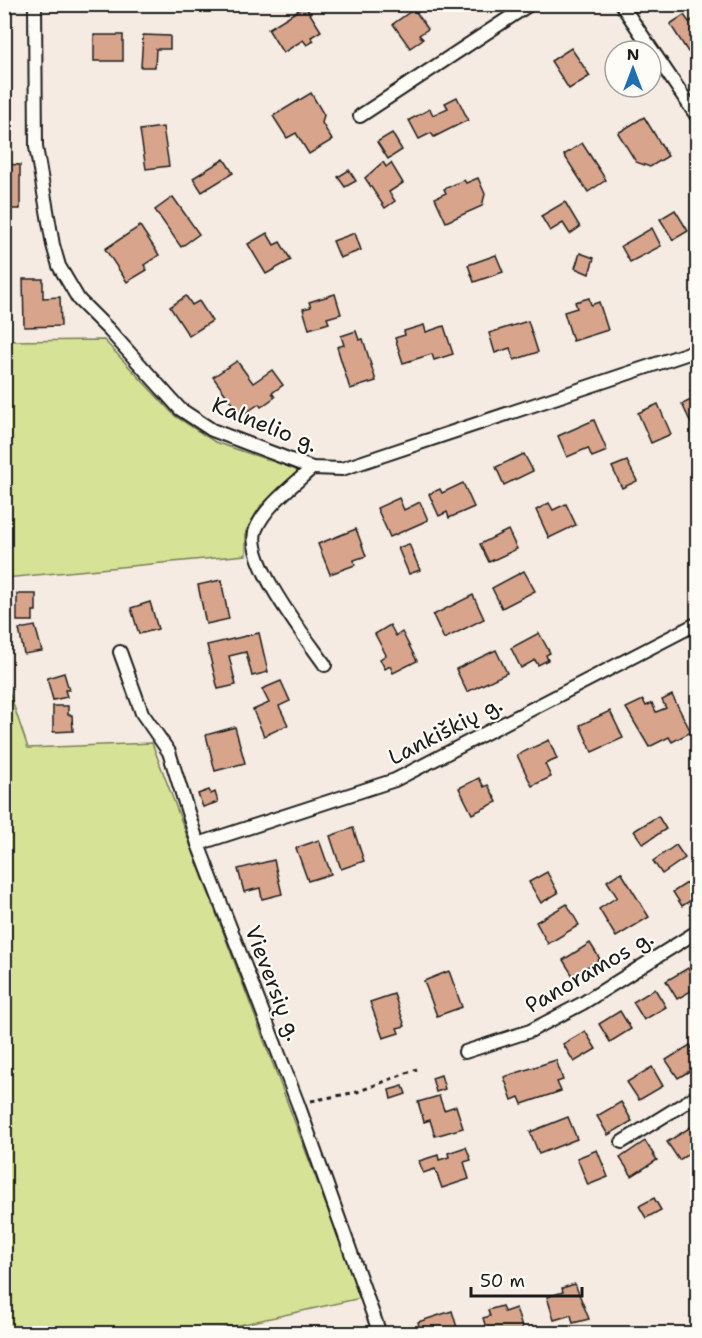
<svg xmlns="http://www.w3.org/2000/svg" width="702" height="1338" font-family="'Shantell Sans',sans-serif">
	<rect width="100%" height="100%" fill="#f6ebe2"/>
	<filter id="ink" filterUnits="userSpaceOnUse"><feTurbulence type="fractalNoise" baseFrequency=".0167" numOctaves="2"/><feDisplacementMap in="SourceGraphic" scale="12" xChannelSelector="R" yChannelSelector="G"/><feConvolveMatrix kernelMatrix="1 2 1 2 8 2 1 2 1" color-interpolation-filters="sRGB"/></filter>
	<g filter="url(#ink)">
		<g fill="#d6e295" stroke="#797f58" stroke-width="1.5">
			<polygon points="104,340 175,416 215,442 295,469 300,474 261,505 246,531 246,555 5,578 5,341"/>
			<polygon points="5,680 28,748 152,743 361,1298 203,1333 5,1333"/>
		</g>
		<g fill="#d8a58c" stroke="#1c1c1c" stroke-width="1.5">
			<polygon points="305,6 321,31 311,37 314,41 307,45 303,40 283,53 268,29"/>
			<polygon points="414,9 428,29 419,35 423,39 410,48 393,24"/>
			<polygon points="684,15 689,22 698,17 698,51 695,47 688,52 670,24"/>
			<rect x="94" y="35" width="29" height="26"/>
			<polygon points="143,35 170,36 170,49 156,49 155,67 141,67"/>
			<polygon points="571,48 590,76 569,89 551,61"/>
			<rect x="4" y="49" width="4" height="33"/>
			<polygon points="311,93 324,115 322,123 332,140 309,154 296,133 287,138 273,116"/>
			<polygon points="457,97 468,120 434,137 431,133 419,139 409,120 430,109 433,115 448,108 445,103"/>
			<polygon points="644,117 668,156 650,167 636,162 618,133"/>
			<polygon points="163,127 169,166 146,169 140,130"/>
			<polygon points="392,133 402,150 388,159 377,142"/>
			<polygon points="582,143 606,180 588,192 564,155"/>
			<polygon points="224,159 233,173 202,192 193,178"/>
			<polygon points="383,162 386,167 391,163 403,183 389,192 395,201 385,208 365,178"/>
			<polygon points="4,164 20,165 20,209 4,209"/>
			<polygon points="349,170 356,181 345,187 338,177"/>
			<polygon points="478,178 485,194 482,206 446,222 435,198 446,193 444,189 464,180 466,183"/>
			<polygon points="173,197 199,234 181,247 155,210"/>
			<polygon points="565,202 580,227 570,234 563,223 550,231 541,216"/>
			<polygon points="675,210 688,231 673,240 660,219"/>
			<polygon points="140,226 159,255 144,265 147,270 127,282 105,249"/>
			<polygon points="652,228 661,246 630,262 621,246"/>
			<polygon points="267,233 274,245 280,242 291,260 266,274 248,244"/>
			<polygon points="355,233 361,250 340,258 333,241"/>
			<polygon points="698,246 698,261 691,251"/>
			<polygon points="580,253 594,258 589,274 575,268"/>
			<polygon points="496,255 503,272 474,282 468,265"/>
			<rect x="4" y="267" width="4" height="19"/>
			<polygon points="23,279 43,279 43,298 60,297 61,326 24,327"/>
			<polygon points="335,294 341,314 327,318 329,323 309,329 303,309 311,307 309,302"/>
			<polygon points="186,296 192,305 199,301 212,321 189,336 170,307"/>
			<polygon points="589,298 591,305 599,302 608,330 573,341 564,312 577,308 575,302"/>
			<polygon points="528,321 538,352 514,360 510,348 495,353 489,333"/>
			<polygon points="424,325 426,332 444,326 453,354 434,360 432,354 403,363 395,338 405,335 404,331"/>
			<polygon points="356,331 359,340 363,339 376,381 350,389 337,347 344,345 341,336"/>
			<polygon points="237,361 253,383 272,370 283,385 272,393 275,397 261,407 259,404 241,416 213,377"/>
			<polygon points="698,387 698,423 692,425 682,404 694,399 690,391"/>
			<polygon points="658,404 671,434 651,443 638,413"/>
			<polygon points="594,420 607,451 592,457 588,448 567,457 558,436"/>
			<polygon points="524,454 533,471 504,485 496,467"/>
			<polygon points="627,461 637,481 622,488 612,467"/>
			<polygon points="463,483 474,507 449,518 447,512 439,516 429,494 440,489 442,493"/>
			<polygon points="399,498 404,510 420,502 428,520 390,537 377,508"/>
			<polygon points="549,503 553,510 566,504 576,525 549,538 536,510"/>
			<polygon points="356,529 366,556 354,560 355,565 330,574 318,544"/>
			<polygon points="508,530 517,549 489,562 480,544"/>
			<polygon points="409,544 420,570 409,574 398,548"/>
			<polygon points="524,571 535,591 502,608 492,588"/>
			<polygon points="221,580 229,619 206,624 198,585"/>
			<polygon points="17,594 36,594 36,611 33,611 33,621 17,621"/>
			<polygon points="473,595 484,619 444,639 433,615"/>
			<polygon points="150,602 158,629 139,634 131,608"/>
			<polygon points="390,625 396,636 402,632 417,661 393,673 390,666 385,669 380,659 386,655 375,634"/>
			<polygon points="35,626 42,651 24,654 19,629"/>
			<polygon points="259,633 268,672 252,676 246,652 229,656 236,685 218,689 207,645"/>
			<polygon points="539,633 550,653 546,655 548,660 538,665 535,660 521,668 511,648"/>
			<polygon points="496,650 507,673 467,692 456,669"/>
			<polygon points="64,673 69,690 65,690 67,697 53,700 47,678"/>
			<polygon points="281,681 290,701 279,706 288,725 264,736 253,710 269,703 262,689"/>
			<polygon points="672,695 691,732 672,742 669,737 649,747 626,708 643,700 646,706 652,703 656,712 666,708 662,700"/>
			<polygon points="53,706 68,706 68,715 72,715 73,731 53,732"/>
			<polygon points="610,711 623,738 592,752 580,725"/>
			<polygon points="235,727 245,763 215,771 206,735"/>
			<polygon points="549,740 557,759 545,764 551,777 532,786 517,755"/>
			<polygon points="479,778 484,787 488,785 497,802 472,814 459,788"/>
			<polygon points="209,790 211,794 215,792 218,802 203,807 198,794"/>
			<polygon points="658,816 666,829 643,844 634,831"/>
			<polygon points="353,828 364,861 341,869 330,836"/>
			<polygon points="319,840 331,874 308,881 296,848"/>
			<polygon points="676,845 685,858 662,874 653,861"/>
			<polygon points="274,860 282,894 262,899 260,888 244,892 238,869"/>
			<polygon points="547,872 558,893 541,903 529,882"/>
			<polygon points="621,872 649,917 616,937 599,909 617,897 607,881"/>
			<polygon points="696,877 698,896 682,906 673,892"/>
			<polygon points="567,904 579,925 548,944 536,922"/>
			<polygon points="590,943 600,959 573,976 563,960"/>
			<polygon points="688,968 698,987 677,999 666,981"/>
			<polygon points="449,971 462,1007 437,1016 424,981"/>
			<polygon points="655,989 666,1007 644,1020 633,1002"/>
			<polygon points="394,994 405,1026 397,1028 399,1033 383,1038 370,1002"/>
			<polygon points="620,1011 631,1029 610,1042 599,1024"/>
			<polygon points="585,1031 596,1049 574,1062 563,1044"/>
			<polygon points="690,1045 698,1058 698,1066 678,1078 666,1060"/>
			<polygon points="556,1060 563,1080 557,1082 561,1091 522,1104 519,1097 512,1100 504,1077"/>
			<polygon points="652,1067 663,1086 639,1100 627,1082"/>
			<polygon points="441,1075 445,1089 436,1092 432,1078"/>
			<polygon points="403,1086 406,1094 391,1099 389,1090"/>
			<polygon points="439,1096 444,1110 456,1106 463,1128 435,1136 430,1120 424,1122 418,1102"/>
			<polygon points="621,1102 632,1121 608,1135 597,1116"/>
			<polygon points="568,1117 577,1139 539,1154 530,1132"/>
			<polygon points="694,1125 698,1131 698,1148 679,1160 667,1142"/>
			<polygon points="645,1141 657,1160 632,1176 620,1158"/>
			<polygon points="466,1147 471,1160 464,1162 469,1179 442,1188 435,1169 423,1173 419,1161 438,1155 439,1160 449,1157 448,1153"/>
			<polygon points="597,1150 608,1177 588,1185 577,1158"/>
			<polygon points="654,1198 661,1210 646,1218 639,1206"/>
			<polygon points="575,1284 589,1319 573,1323 571,1315 554,1320 547,1297 563,1292 562,1288"/>
			<polygon points="502,1306 504,1312 516,1308 524,1334 488,1334 483,1318 490,1316 488,1310"/>
			<polygon points="452,1311 459,1334 416,1334 420,1330 418,1322"/>
		</g>
		<g fill="none" stroke-linecap="round" stroke-linejoin="round">
			<defs>
				<g id="street">
					<polyline points="35,4 36,147 53,245 59,266 79,300 109,330 180,409 212,430 312,468 342,469 698,350"/>
					<polyline points="621,4 698,118"/>
					<polyline points="360,116 530,4"/>
					<path d="M312,468C294,485 266,505 256,529C243,559 307,639 325,665"/>
					<polyline points="120,652 142,713 169,752 198,844 298,1104 380,1334"/>
					<polyline points="198,844 395,780 698,623"/>
					<polyline points="465,1052 530,1031 583,1003 698,931"/>
					<polyline points="622,1142 698,1095"/>
				</g>
			</defs>
			<use href="#street" stroke="#1c1c1c" stroke-width="16"/>
			<polyline stroke="#1c1c1c" stroke-width="3" stroke-dasharray="4.5 4.5" stroke-linecap="butt" points="311,1101 357,1092 417,1069"/>
			<use href="#street" stroke="#fdfcf7" stroke-width="12"/>
		</g>
	</g>
	<g text-anchor="middle" stroke-width="4.5" stroke-linejoin="round" paint-order="stroke">
		<g font-size="22" fill="#1c1c1c" stroke="#fdfcf7">
			<text transform="translate(265 424) rotate(22)" y="8">Kalnelio g.</text>
			<text transform="translate(445 730) rotate(-27)" y="8">Lankiškių g.</text>
			<text transform="translate(589 971) rotate(-30)" y="8">Panoramos g.</text>
			<text transform="translate(274 983) rotate(69)" y="8">Vieversių g.</text>
		</g>
	</g>
	<rect width="702" height="1338" fill="none" stroke="#fdfcf7" stroke-width="24"/>
	<rect x="12" y="12" width="678" height="1314" fill="none" stroke="#1c1c1c" stroke-width="2" filter="url(#ink)"/>
	<g transform="translate(633 69)"><circle r="28" fill="#fdfcf7" stroke="#a3a29f" stroke-width="1.5"/>
	<path d="M0-4.5L10 22L0 15L-10 22Z" fill="#1f6fb2"/>
	<text y="-9" font-size="16" font-weight="bold" text-anchor="middle" fill="#1c1c1c">N</text>
	</g>
	<path d="M471 1287v9h111v-9" fill="none" stroke="#1c1c1c" stroke-width="3"/>
	<text x="480" y="1287" font-size="18" fill="#1c1c1c" stroke="#fdfcf7" stroke-width="4.5" paint-order="stroke">50 m</text>
</svg>
